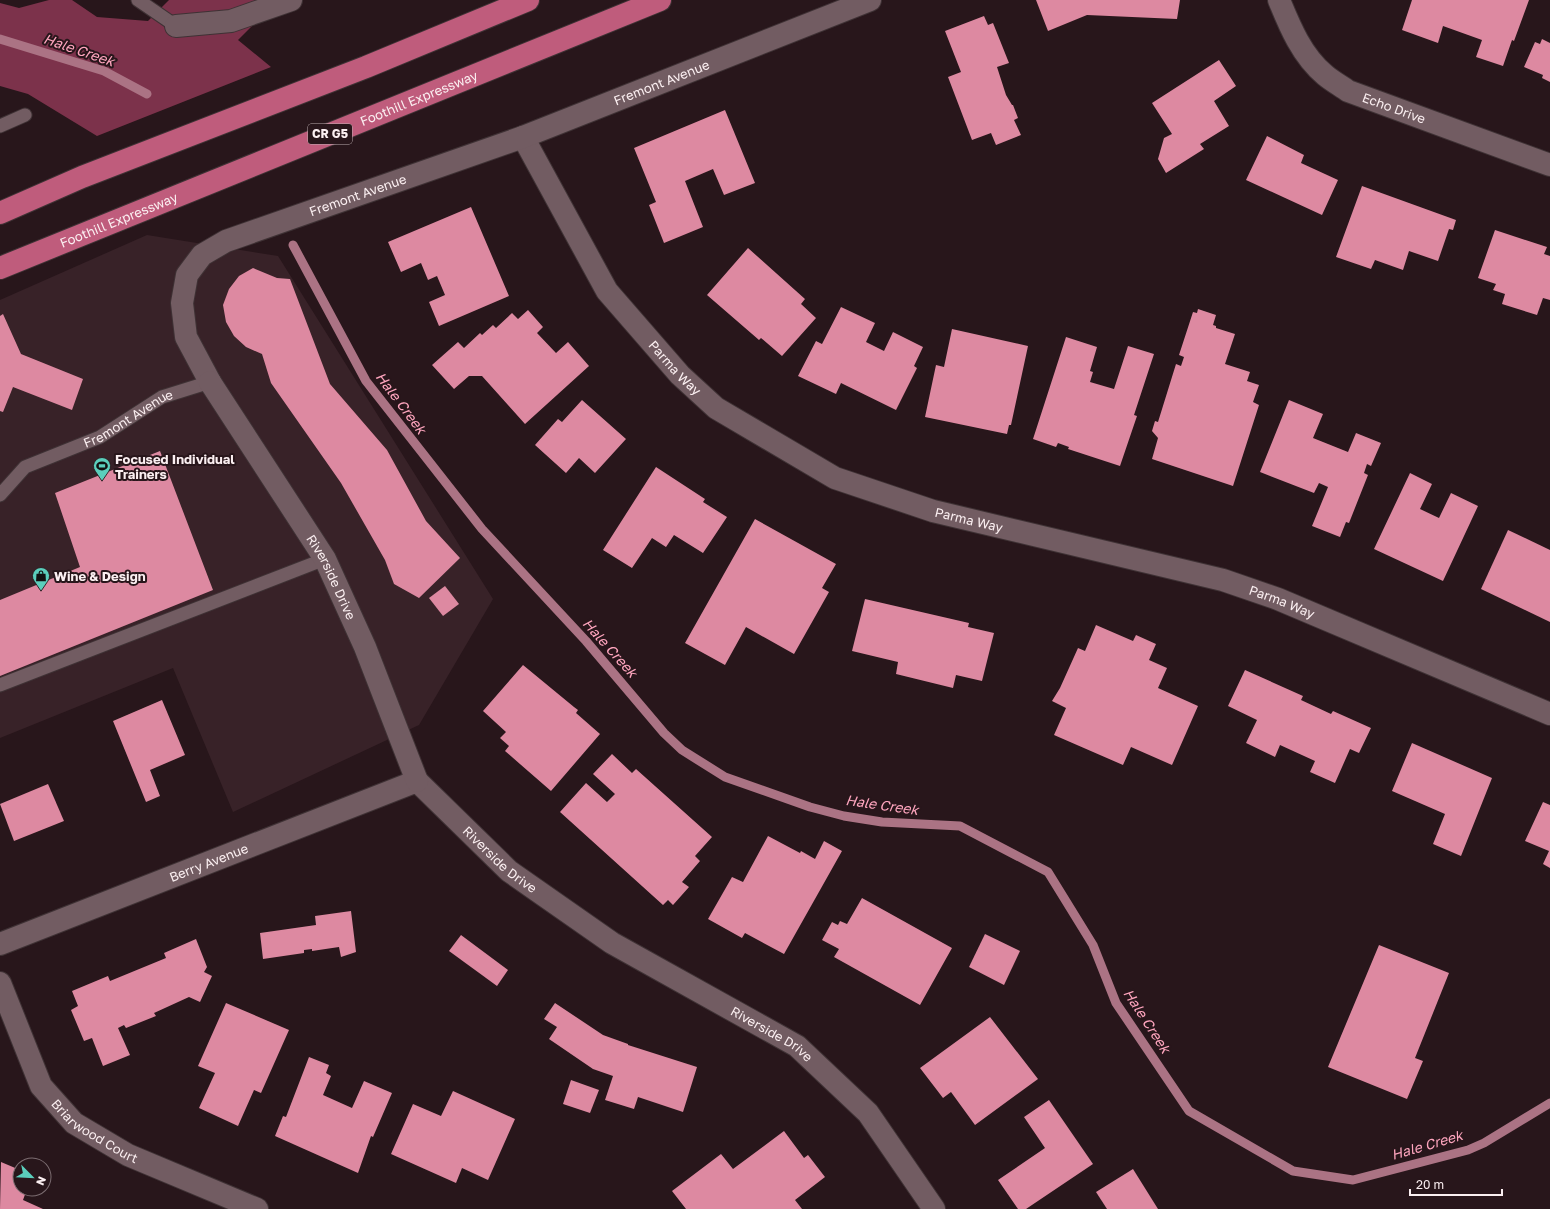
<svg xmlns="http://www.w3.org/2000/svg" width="1550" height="1209" font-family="'Golos Text',sans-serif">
	<rect width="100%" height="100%" fill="#28161b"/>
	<polygon fill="#382228" points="147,235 278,256 493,599 419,725 233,812 173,668 0,738 0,300"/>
	<polygon fill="#7c324b" points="49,0 72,0 97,17 148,21 169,0 272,0 273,5 238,40 271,67 97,136 28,94 0,86 0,3 19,8"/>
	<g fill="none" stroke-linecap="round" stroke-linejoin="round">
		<g stroke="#ab7384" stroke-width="9">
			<polyline points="0,39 104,71 147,94"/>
			<polyline points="293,245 366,381 482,529 586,641 664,733 682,750 725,777 810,807 844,816 882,822 960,826 1048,872 1093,945 1116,1003 1189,1111 1293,1171 1353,1180 1468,1150 1484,1143 1550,1103"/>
		</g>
	</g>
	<g fill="#dd89a1">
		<polygon points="1036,0 1180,0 1177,19 1087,15 1048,31"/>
		<polygon points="1412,0 1529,0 1514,41 1512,40 1503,66 1476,57 1482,40 1443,26 1438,43 1402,30"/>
		<polygon points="984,16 988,25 993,23 1009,63 997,67 1006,95 1012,105 1013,105 1018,118 1014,120 1021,135 996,145 991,133 972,140 948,77 961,72 945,31"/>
		<polygon points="1542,39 1550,43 1550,82 1542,78 1543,75 1524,67 1535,42 1540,44"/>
		<polygon points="1219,60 1236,86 1214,101 1229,126 1200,144 1204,149 1166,173 1158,159 1164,138 1172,134 1152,103"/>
		<polygon points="725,110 755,183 724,195 713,169 685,181 703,227 664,243 649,205 656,202 634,148"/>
		<polygon points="1267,136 1304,155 1301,163 1338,180 1322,215 1246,180"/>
		<polygon points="1362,186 1456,220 1453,230 1449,229 1438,261 1409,251 1403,270 1375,260 1371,269 1336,257"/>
		<polygon points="471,207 509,296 439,326 429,302 445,295 437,276 428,280 421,263 401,272 388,242"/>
		<polygon points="1495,230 1547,247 1544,254 1550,256 1550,300 1543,298 1537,315 1502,304 1505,294 1493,290 1496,284 1478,278"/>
		<polygon points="748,248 805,299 801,304 816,318 782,356 761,338 759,340 707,295"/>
		<polygon points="253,268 277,278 290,279 330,384 387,450 426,521 460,558 419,598 394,584 385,560 341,483 271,383 262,354 246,347 234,336 226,322 223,305 229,289 239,276"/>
		<polygon points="841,307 875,323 866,342 884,351 893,332 923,347 914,366 917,368 896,410 841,383 836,394 798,376 816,341 822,344"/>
		<polygon points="1198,309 1216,315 1213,325 1216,326 1216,328 1235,334 1225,364 1250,372 1247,381 1259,385 1253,402 1259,405 1233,486 1152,459 1158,438 1152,431 1155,421 1158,422 1176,364 1181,366 1184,357 1179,355 1193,312 1197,313"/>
		<polygon points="528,310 543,327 537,333 556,353 568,342 589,366 525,424 482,376 469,376 454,389 432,365 458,342 464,348 480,333 482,335 493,325 496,328 512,313 518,319"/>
		<polygon points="3,314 21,354 83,379 72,410 13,387 3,412 0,411 0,316"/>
		<polygon points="952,329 1028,346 1011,425 1009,425 1007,434 925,417 936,365 944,367"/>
		<polygon points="1066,337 1097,347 1090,371 1093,372 1090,382 1114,389 1128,346 1154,354 1134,415 1137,416 1120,466 1068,449 1069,447 1058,443 1056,447 1033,439"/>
		<polygon points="582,400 626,439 595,473 579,458 566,473 535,445 558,419 562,422"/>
		<polygon points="1289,400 1323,414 1313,438 1348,452 1356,433 1381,443 1371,466 1367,464 1364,473 1368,475 1349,523 1346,522 1340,537 1312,526 1328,487 1319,483 1314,493 1260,472"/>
		<polygon points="160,451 213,590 0,676 0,600 80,567 55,493"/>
		<polygon points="656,467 705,499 703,502 727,517 703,553 674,535 666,547 652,538 632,568 603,550"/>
		<polygon points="1410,473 1432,484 1420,509 1439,518 1451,493 1478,506 1443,581 1374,549"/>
		<polygon points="755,519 836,564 822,588 829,592 794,654 746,627 725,665 685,643"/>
		<polygon points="1508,530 1550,550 1550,622 1481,589"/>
		<polygon points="445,586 459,604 443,616 429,598"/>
		<polygon points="865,599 969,623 968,627 994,633 982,681 956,675 953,688 896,674 898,662 852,651"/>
		<polygon points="1096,625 1133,641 1136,635 1156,644 1149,660 1167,668 1158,688 1198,706 1172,765 1131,747 1123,765 1054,735 1066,708 1052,701 1060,688 1078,648 1085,651"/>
		<polygon points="523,665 574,707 578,710 576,713 600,734 551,791 505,751 509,746 500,738 506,732 483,711"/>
		<polygon points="1245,670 1303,696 1301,700 1331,714 1333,711 1371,728 1359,753 1350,749 1335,783 1310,772 1315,761 1280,745 1275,757 1246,743 1257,720 1228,706"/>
		<polygon points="162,700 185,755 150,770 160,796 146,802 113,721"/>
		<polygon points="1412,743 1492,778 1461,856 1433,844 1445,814 1392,791"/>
		<polygon points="612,754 632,773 636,769 712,837 695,856 700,861 682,882 689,887 673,905 668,900 663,905 560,812 586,783 607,802 615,794 593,774"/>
		<polygon points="48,784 64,821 14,841 0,804"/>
		<polygon points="1543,802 1550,805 1550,868 1543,864 1549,851 1525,841"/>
		<polygon points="768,836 800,853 801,851 815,859 824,841 842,851 784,954 745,933 742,938 708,919 732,877 743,882"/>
		<polygon points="862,898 952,948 920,1005 834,957 839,949 822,940 832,922 838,925 840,921 847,924"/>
		<polygon points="351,911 356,952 341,957 339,947 312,951 312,949 304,950 304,953 263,959 260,933 316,925 315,916"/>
		<polygon points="985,934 1020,951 1004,985 969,967"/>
		<polygon points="461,935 508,970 497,986 449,951"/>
		<polygon points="196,939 207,967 204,972 212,976 200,1002 189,997 154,1013 156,1016 126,1028 124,1025 118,1028 130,1055 103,1066 92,1038 84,1041 71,1010 78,1006 72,991 108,976 110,981 166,958 164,953"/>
		<polygon points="1379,945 1449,973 1415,1058 1423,1061 1407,1099 1328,1067"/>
		<polygon points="226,1003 289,1030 261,1093 254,1090 238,1126 199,1108 215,1073 198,1066"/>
		<polygon points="555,1003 603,1035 628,1044 628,1045 697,1067 683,1112 638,1097 634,1109 605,1100 613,1076 593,1069 549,1039 557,1027 544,1019"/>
		<polygon points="990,1017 1038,1079 975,1125 951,1092 943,1098 920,1068"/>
		<polygon points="309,1057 329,1065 326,1073 331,1076 323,1095 352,1108 364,1081 392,1093 373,1137 371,1136 358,1173 275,1136 283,1116 286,1117"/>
		<polygon points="571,1080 599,1090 590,1113 563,1104"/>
		<polygon points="453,1091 515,1119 488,1180 462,1168 456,1183 391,1154 413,1104 441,1116"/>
		<polygon points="1049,1100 1093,1164 1026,1209 1018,1209 998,1180 1045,1148 1024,1117"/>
		<polygon points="784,1131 804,1158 808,1155 825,1177 795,1200 802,1209 686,1209 672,1191 721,1154 733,1169"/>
		<polygon points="1,1162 20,1170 20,1189 27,1189 23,1200 43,1209 0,1209"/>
		<polygon points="1133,1169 1158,1209 1107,1209 1096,1192"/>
	</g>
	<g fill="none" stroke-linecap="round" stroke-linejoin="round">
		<defs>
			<g id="service">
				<polyline points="138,0 176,26"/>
				<polyline points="0,126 25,115"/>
				<path id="s1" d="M0,495L25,467L100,437L162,397L210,382"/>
				<polyline points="0,685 325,559"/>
			</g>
			<g id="minor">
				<path id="s2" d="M1279,0C1290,27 1302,56 1325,75C1332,81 1341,86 1348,91L1550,165"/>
				<polyline points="176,26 231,21 291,0"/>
				<path id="s3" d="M523,137L607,291L680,375L716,408L835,478L933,511L1223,580L1278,599L1550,714"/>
				<path id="s4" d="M210,382L186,337L182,303L187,275L202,255L226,241L523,137L870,0"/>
				<path id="s5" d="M0,944L417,781L509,871L612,943L797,1046L868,1113L934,1209"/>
				<path id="s6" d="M0,983L41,1086L74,1123L128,1155L257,1209"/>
			</g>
			<g id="tertiary">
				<path id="s7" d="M210,382L325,559L365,647L417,781"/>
			</g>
			<g id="trunk">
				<polyline points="0,213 82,177 366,67 528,0"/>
				<path id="s8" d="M0,268L660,0"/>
			</g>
		</defs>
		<use href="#service" stroke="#3f3235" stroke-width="15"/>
		<use href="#minor" stroke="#3f3235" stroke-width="24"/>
		<use href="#tertiary" stroke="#3f3235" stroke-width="24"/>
		<use href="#trunk" stroke="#3f3235" stroke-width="24"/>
		<use href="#service" stroke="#725c62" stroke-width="13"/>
		<use href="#minor" stroke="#725c62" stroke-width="22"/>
		<use href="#tertiary" stroke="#725c62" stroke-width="22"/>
		<use href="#trunk" stroke="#bf5c7c" stroke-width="22"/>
	</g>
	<defs>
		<symbol id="stadium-pin" viewBox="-11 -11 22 30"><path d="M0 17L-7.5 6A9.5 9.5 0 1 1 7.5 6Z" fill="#5bcebc" stroke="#28161b"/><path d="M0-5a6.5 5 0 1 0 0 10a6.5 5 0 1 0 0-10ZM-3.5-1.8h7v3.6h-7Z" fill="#111"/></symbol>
		<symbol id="shop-pin" viewBox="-11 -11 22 30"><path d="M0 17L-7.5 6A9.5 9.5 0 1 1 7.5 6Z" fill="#5bcebc" stroke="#28161b"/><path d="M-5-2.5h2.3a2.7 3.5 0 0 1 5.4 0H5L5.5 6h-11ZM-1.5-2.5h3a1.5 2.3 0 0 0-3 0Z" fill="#111"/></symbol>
	</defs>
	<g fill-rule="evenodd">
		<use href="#stadium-pin" x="92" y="456" width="20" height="27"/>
		<use href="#shop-pin" x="31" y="566" width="20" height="27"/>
	</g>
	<g text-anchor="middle" stroke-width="4" stroke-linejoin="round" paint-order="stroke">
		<rect fill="#28161b" stroke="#bcaeb1" stroke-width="1" x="308" y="124" width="44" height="20" rx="3"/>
		<g font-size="12" font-weight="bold" fill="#fbeff1">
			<text x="330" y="138">CR G5</text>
		</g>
		<g font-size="13" fill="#fbeff1" stroke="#28161b">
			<text dy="5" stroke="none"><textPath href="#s4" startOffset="630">Fremont Avenue</textPath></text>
			<text dy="5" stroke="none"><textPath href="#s8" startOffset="452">Foothill Expressway</textPath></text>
			<text dy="5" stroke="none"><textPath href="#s2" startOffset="166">Echo Drive</textPath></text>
			<text dy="5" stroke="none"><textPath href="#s4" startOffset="306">Fremont Avenue</textPath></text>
			<text dy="5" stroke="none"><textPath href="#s8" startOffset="128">Foothill Expressway</textPath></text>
			<text dy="5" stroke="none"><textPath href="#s3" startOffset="278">Parma Way</textPath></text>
			<text dy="5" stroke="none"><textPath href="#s1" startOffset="152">Fremont Avenue</textPath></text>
			<text dy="5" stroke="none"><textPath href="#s3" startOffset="614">Parma Way</textPath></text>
			<text dy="5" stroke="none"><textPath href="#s7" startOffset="230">Riverside Drive</textPath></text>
			<text dy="5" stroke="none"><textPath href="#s3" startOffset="938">Parma Way</textPath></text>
			<text dy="5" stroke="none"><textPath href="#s5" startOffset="562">Riverside Drive</textPath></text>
			<text dy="5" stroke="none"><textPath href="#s5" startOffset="224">Berry Avenue</textPath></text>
			<text dy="5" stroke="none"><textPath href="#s5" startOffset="886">Riverside Drive</textPath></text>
			<text dy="5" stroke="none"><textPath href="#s6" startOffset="182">Briarwood Court</textPath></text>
		</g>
		<g font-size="13" font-weight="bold" fill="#fbeff1" stroke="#28161b" text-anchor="start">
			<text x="115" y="464">Focused Individual<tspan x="115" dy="15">Trainers</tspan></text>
			<text x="54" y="581">Wine &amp; Design</text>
		</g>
		<g font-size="14" font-style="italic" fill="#fea5be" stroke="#28161b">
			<text transform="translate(79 50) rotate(19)" y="5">Hale Creek</text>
			<text transform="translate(401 403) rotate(53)" y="5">Hale Creek</text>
			<text transform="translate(610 648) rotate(48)" y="5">Hale Creek</text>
			<text transform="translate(882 805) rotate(8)" y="5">Hale Creek</text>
			<text transform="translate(1147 1021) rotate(57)" y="5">Hale Creek</text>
			<text transform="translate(1427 1145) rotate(-16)" y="5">Hale Creek</text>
		</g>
	</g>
	<g transform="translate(32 1177) rotate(114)"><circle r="19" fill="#28161b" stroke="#7c6d71"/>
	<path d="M0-3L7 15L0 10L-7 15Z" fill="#5bcebc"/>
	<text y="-6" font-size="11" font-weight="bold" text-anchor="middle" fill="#fbeff1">N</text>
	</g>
	<path d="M1410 1189v6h92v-6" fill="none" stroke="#fbeff1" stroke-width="2"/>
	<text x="1416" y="1189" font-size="12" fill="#fbeff1" stroke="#28161b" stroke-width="3" paint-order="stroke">20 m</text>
</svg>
